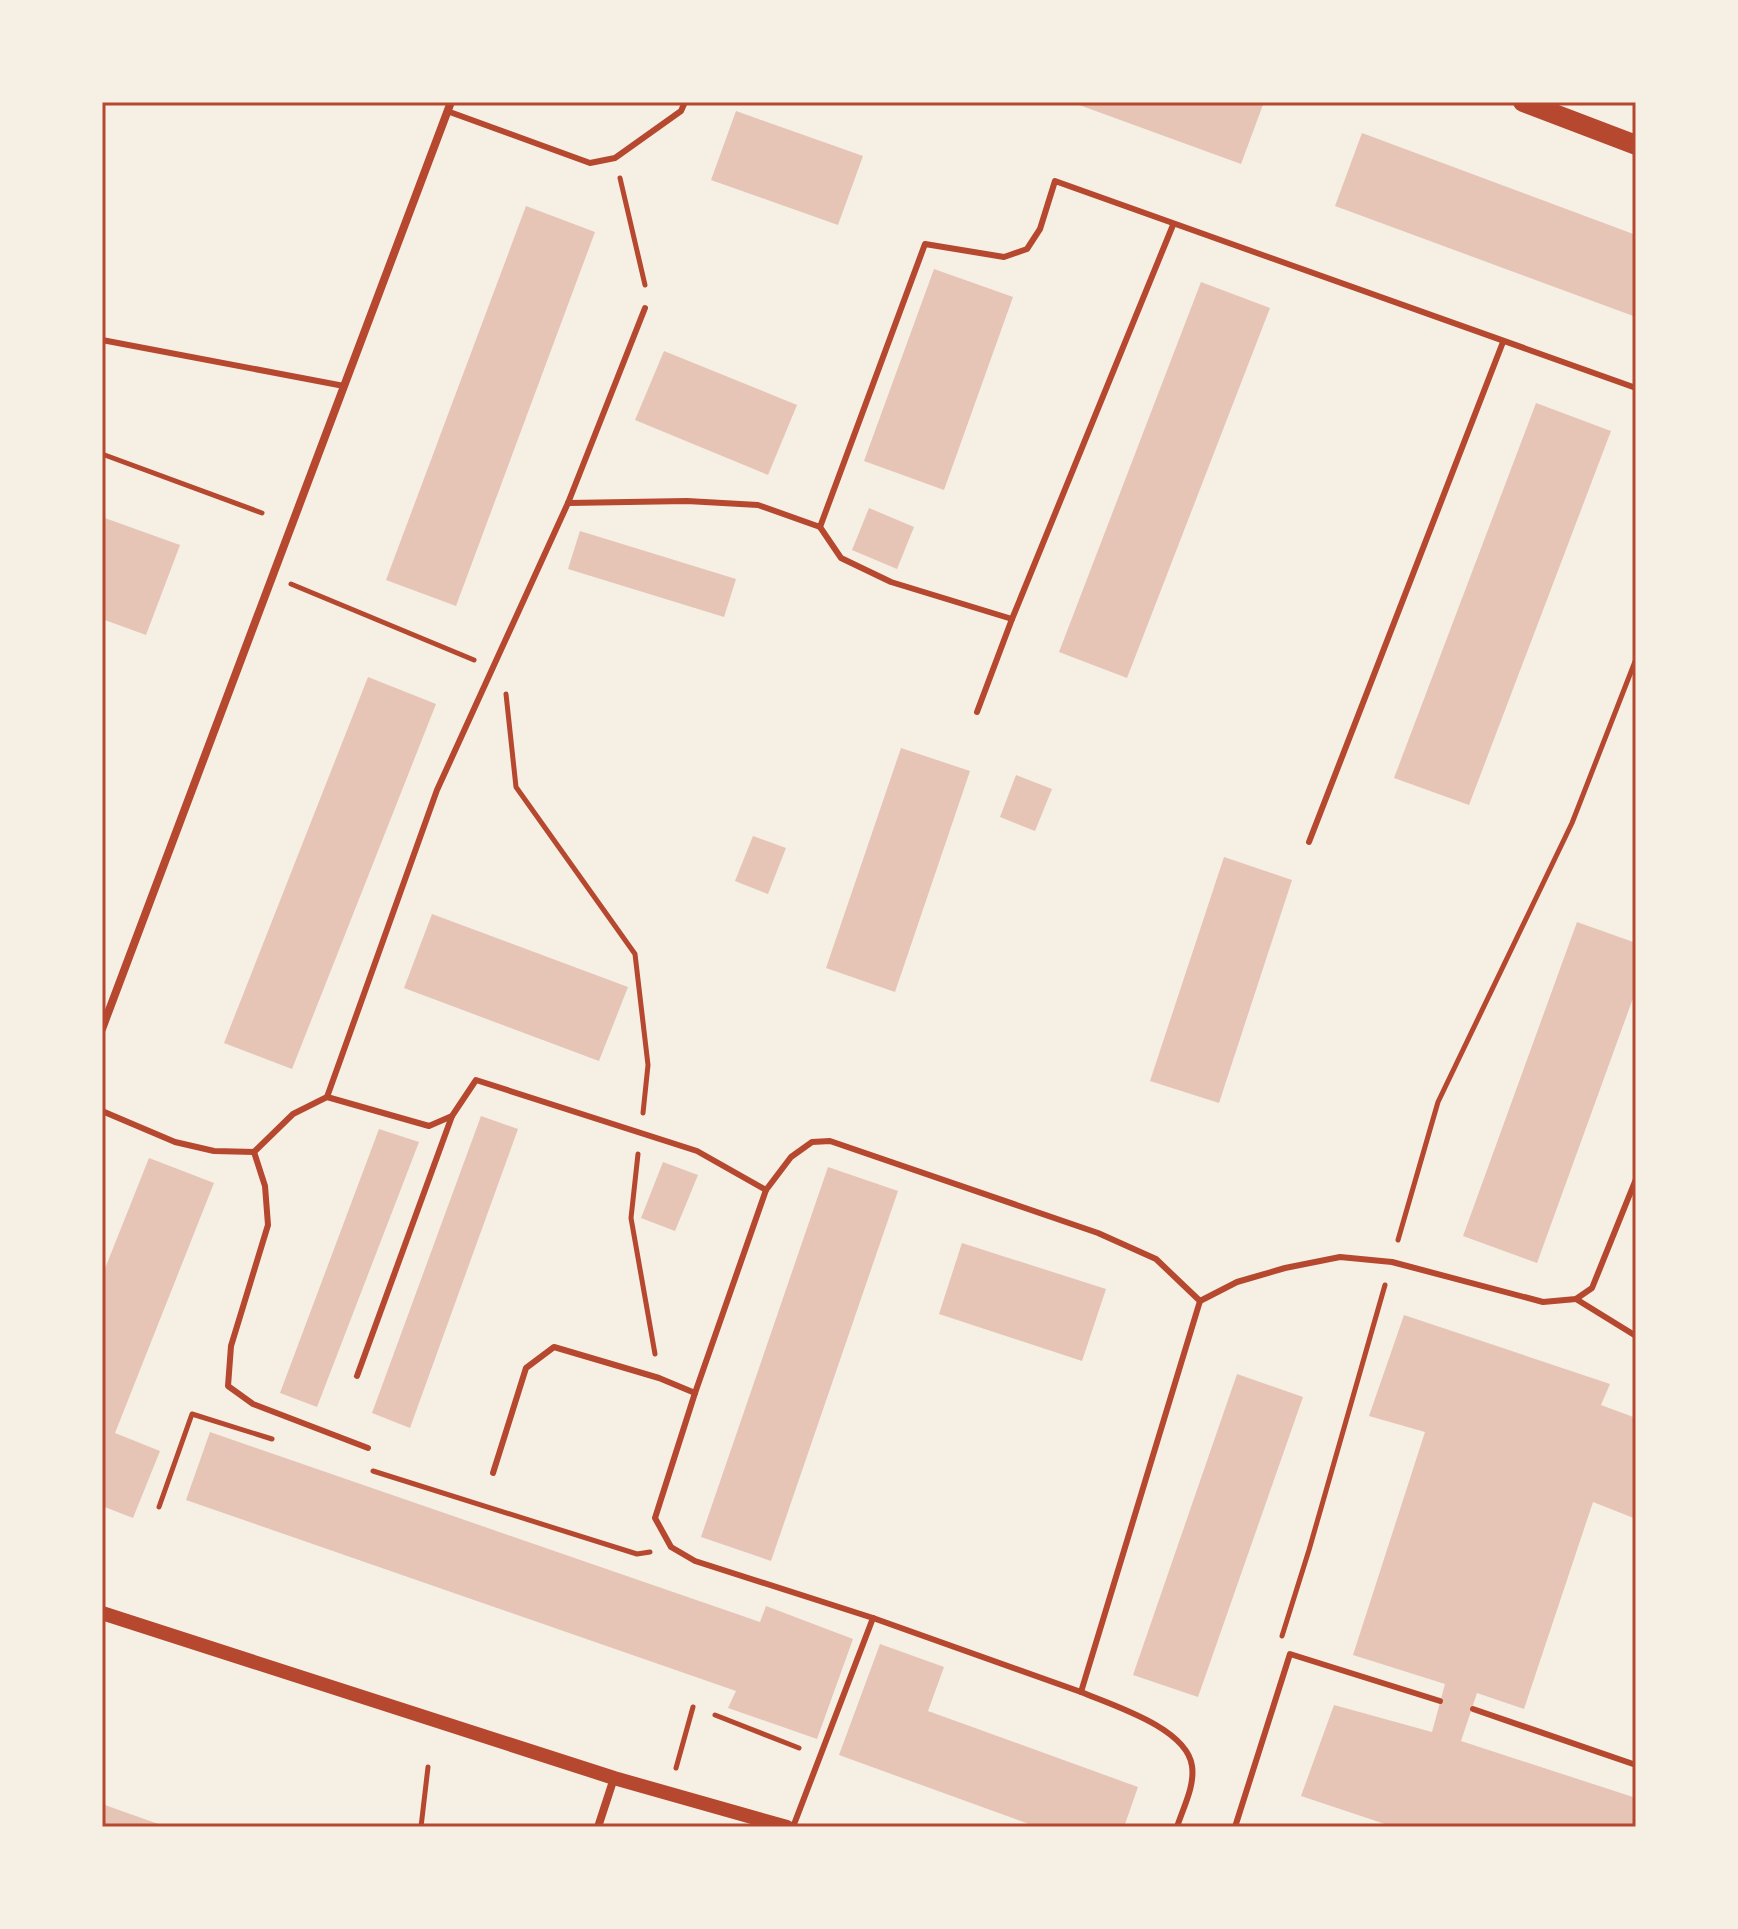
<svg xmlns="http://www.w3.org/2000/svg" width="1738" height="1929" font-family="'Nunito Sans',sans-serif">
	<rect width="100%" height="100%" fill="#f6efe4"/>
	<g fill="#e6c5b7">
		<polygon points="1071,102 1264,102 1241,164"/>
		<polygon points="736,111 863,156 838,225 711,180"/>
		<polygon points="1362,133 1636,235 1636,317 1335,206"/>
		<polygon points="526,206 595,232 456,606 386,580"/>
		<polygon points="934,269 1013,297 944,490 864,461"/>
		<polygon points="1201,282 1270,308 1127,678 1059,652"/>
		<polygon points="664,351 797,405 768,475 635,420"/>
		<polygon points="1536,403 1611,431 1469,805 1394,778"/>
		<polygon points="869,508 914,527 897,569 852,550"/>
		<polygon points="102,517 180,545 146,635 102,619"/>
		<polygon points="580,531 736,579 724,617 568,569"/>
		<polygon points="368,677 436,704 292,1069 224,1043"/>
		<polygon points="901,748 970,771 895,992 826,968"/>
		<polygon points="1016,775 1052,789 1035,831 1000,817"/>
		<polygon points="753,836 786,848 768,894 735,881"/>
		<polygon points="1224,857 1292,880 1219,1103 1150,1081"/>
		<polygon points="432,914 628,987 599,1061 404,988"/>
		<polygon points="1577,922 1636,943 1636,990 1537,1263 1463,1236"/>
		<polygon points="481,1116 518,1129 410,1428 372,1413"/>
		<polygon points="379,1129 419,1142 317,1407 280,1393"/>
		<polygon points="149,1158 214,1183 115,1433 160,1451 133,1518 102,1506 102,1276"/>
		<polygon points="663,1162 698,1175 675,1231 641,1218"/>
		<polygon points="828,1167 898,1191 771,1561 701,1537"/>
		<polygon points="962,1243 1106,1289 1082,1361 939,1314"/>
		<polygon points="1404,1315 1610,1384 1601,1405 1636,1418 1636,1519 1593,1502 1524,1709 1477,1693 1461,1741 1636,1798 1636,1827 1394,1827 1301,1796 1334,1705 1432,1732 1445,1684 1353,1655 1425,1432 1369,1416"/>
		<polygon points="1237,1374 1303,1397 1198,1697 1133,1675"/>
		<polygon points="210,1432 760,1622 766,1606 853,1639 817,1739 728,1708 736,1691 186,1500"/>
		<polygon points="880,1644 944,1667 928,1711 1138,1787 1124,1827 1037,1827 839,1755"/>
		<polygon points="102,1804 167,1827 102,1827"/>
	</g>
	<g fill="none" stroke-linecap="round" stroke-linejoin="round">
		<g stroke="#b5482f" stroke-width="5">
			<polyline points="620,178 645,285"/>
			<polyline points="102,454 262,513"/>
			<polyline points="291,584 474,660"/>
			<polyline points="506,694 516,787 635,954 648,1065 643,1113"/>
			<polyline points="638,1154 631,1218 655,1354"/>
			<polyline points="1398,1240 1438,1102 1572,823 1636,659"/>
			<polyline points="373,1471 637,1554 650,1552"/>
			<polyline points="159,1507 192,1414 272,1439"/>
			<polyline points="1282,1636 1309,1550 1385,1285"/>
			<polyline points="715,1715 799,1748"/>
			<polyline points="676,1768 693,1707"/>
			<polyline points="421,1827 428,1767"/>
		</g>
		<g stroke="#b5482f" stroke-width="6">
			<polyline points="447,111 590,163 615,158 681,111 685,102"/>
			<polyline points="102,340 344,386"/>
			<polyline points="568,503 687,501 758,505 820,527 925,244 1004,257 1027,249 1040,229 1055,181 1636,388"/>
			<polyline points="820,527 841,558 891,582 1012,619 1173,225"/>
			<polyline points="977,712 1012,619"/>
			<polyline points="1309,842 1503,342"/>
			<polyline points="327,1097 437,790 568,503 645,308"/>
			<polyline points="102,1111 175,1142 214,1151 254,1152 293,1114 327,1097 429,1126 452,1116 476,1080 697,1151 766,1190"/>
			<polyline points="254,1152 265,1186 268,1225 231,1346 228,1386 253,1404 368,1448"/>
			<polyline points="1576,1299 1636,1336"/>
			<polyline points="1200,1301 1237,1282 1285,1268 1340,1257 1392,1262 1543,1302 1576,1299 1592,1288 1636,1179"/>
			<polyline points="357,1376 452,1116"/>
			<polyline points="493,1473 526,1368 554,1347 659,1378 695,1393"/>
			<polyline points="873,1618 1081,1692"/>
			<polyline points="1473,1709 1636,1765"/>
			<path d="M793,1827L873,1618L695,1561L671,1547L655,1518L695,1393L766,1190L791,1157L812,1142L830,1141L1098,1233L1156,1259L1200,1301L1081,1692C1112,1705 1187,1728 1192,1766C1195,1786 1183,1808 1177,1827"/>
			<polyline points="1235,1827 1290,1654 1440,1701"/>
		</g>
		<g stroke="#b5482f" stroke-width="8">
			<polyline points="102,1029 451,102"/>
			<polyline points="598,1827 614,1778"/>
		</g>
		<polyline stroke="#b5482f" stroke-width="14" points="102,1613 614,1778 787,1827"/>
		<polyline stroke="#b5482f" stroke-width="20" points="1523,102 1636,145"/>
	</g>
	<rect width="1738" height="1929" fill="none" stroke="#f6efe4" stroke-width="208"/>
	<rect x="104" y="104" width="1530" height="1721" fill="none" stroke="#b5482f" stroke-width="3"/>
</svg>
